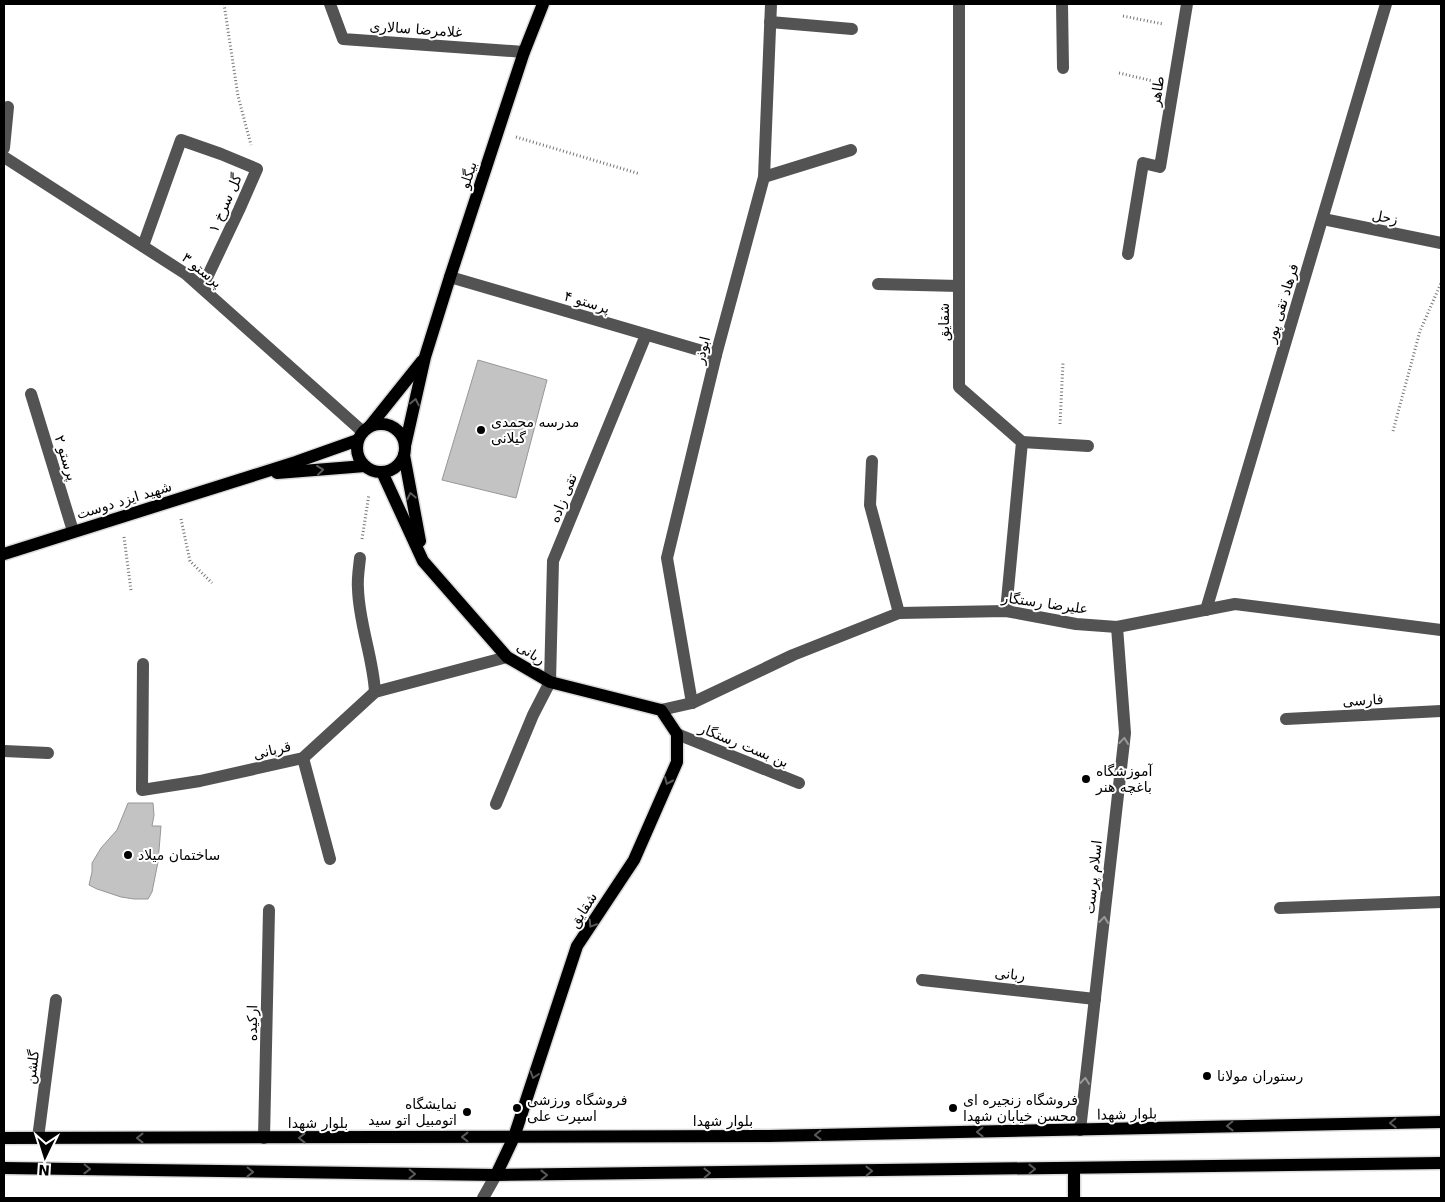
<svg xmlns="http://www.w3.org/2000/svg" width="1445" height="1202" font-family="'DejaVu Sans','Noto Naskh Arabic',sans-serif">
	<rect width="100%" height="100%" fill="#fff"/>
	<g fill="#c3c3c3" stroke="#979797">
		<polygon points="478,360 547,380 516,498 442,480"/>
		<polygon points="128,803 153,803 154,815 152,826 161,826 158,862 152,892 148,899 134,899 121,897 97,889 89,885 92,872 92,863 101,848 117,830"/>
	</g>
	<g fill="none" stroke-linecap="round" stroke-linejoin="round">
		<defs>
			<g id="major">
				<circle cx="381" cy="448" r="24"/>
				<polyline points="370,426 422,361"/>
				<polyline points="405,446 425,357 450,277 524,52 543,4"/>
				<polyline points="404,455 420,541"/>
				<polyline points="382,472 423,561 507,657 550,682 661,710 677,734 677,762 634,860 577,946 514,1137 496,1175"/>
				<polyline points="277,473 365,466"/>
				<polyline points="4,554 296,462 358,440"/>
				<polyline points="4,1138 769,1136 1441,1122"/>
				<polyline points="4,1168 496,1175 1441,1163"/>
				<polyline points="1074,1198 1074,1169"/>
			</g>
		</defs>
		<use href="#major" stroke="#dbdbdb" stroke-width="15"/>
		<g stroke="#757575" stroke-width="3" stroke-dasharray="1 2.5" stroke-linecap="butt">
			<polyline points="224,4 238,96 251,145"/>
			<polyline points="1123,16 1163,24"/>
			<polyline points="1119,73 1153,81"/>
			<polyline points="516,137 640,174"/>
			<polyline points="1060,424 1063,363"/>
			<polyline points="1393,431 1420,331 1441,283"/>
			<polyline points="181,519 190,561 212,583"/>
			<polyline points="124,537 131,590"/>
			<polyline points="362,539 369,494"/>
		</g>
		<g stroke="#535353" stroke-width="12">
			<polyline points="330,4 343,39 524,52"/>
			<polyline points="959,4 959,387 1022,442 1006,611"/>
			<polyline points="1062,4 1063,68"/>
			<polyline points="770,22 852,29"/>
			<polyline points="4,148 8,107"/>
			<polyline points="4,157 186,274 363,432"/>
			<polyline points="764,177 851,150"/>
			<polyline points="1323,219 1441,243"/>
			<polyline points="143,246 181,140 221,154 257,169 239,210 202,288"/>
			<polyline points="1128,254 1143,163 1160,167 1187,4"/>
			<polyline points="450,277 716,355"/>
			<polyline points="878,284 959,286"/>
			<polyline points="31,394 73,531"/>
			<polyline points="1022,442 1088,446"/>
			<polyline points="872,461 870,505 899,613"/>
			<path d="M360,558C359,568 357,579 358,589C359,624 373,657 375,692"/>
			<polyline points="1206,610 1386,4"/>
			<polyline points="143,664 142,790 200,781 303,758 375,692 507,657"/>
			<polyline points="692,703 667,558 716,355 764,177 771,4"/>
			<polyline points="661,710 692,703 793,655 899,613 1006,611 1076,624 1117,627 1235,604 1441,630"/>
			<polyline points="1286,719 1441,711"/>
			<polyline points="677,734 799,783"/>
			<polyline points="4,751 48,753"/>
			<polyline points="303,758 330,859"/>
			<polyline points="496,804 533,715 550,682 553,561 646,335"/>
			<polyline points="1280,908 1441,902"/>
			<polyline points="922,980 1095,999"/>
			<polyline points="1080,1130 1125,733 1117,627"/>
			<polyline points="38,1138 56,1000"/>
			<polyline points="264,1138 269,910"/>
			<polyline points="483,1198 496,1175"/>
		</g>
		<use href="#major" stroke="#000" stroke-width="12"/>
	</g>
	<defs><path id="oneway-chevron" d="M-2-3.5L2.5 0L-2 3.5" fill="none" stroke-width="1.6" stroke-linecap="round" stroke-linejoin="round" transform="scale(1.25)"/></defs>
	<g stroke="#595959">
		<use href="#oneway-chevron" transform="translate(415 402) rotate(-78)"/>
		<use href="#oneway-chevron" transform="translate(320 470) rotate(-6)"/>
		<use href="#oneway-chevron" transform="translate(411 496) rotate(-101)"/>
		<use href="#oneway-chevron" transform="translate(668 781) rotate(114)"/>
		<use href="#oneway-chevron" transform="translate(592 924) rotate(123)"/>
		<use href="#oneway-chevron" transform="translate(534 1075) rotate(108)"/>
		<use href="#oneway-chevron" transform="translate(1393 1123) rotate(179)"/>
		<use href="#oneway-chevron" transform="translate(1230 1126) rotate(179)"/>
		<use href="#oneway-chevron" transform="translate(980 1132) rotate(179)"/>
		<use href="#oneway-chevron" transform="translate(818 1135) rotate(179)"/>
		<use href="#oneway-chevron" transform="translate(465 1137) rotate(180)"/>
		<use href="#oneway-chevron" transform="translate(140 1138) rotate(180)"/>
		<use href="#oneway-chevron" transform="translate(302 1138) rotate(180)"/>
		<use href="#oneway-chevron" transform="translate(87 1169) rotate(1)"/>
		<use href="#oneway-chevron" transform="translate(1032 1169) rotate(-1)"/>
		<use href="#oneway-chevron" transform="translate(869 1171) rotate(-1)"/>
		<use href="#oneway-chevron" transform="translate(250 1172) rotate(1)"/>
		<use href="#oneway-chevron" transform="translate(707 1173) rotate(-1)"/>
		<use href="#oneway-chevron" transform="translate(412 1174) rotate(1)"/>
		<use href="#oneway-chevron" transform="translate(544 1175) rotate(-1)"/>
	</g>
	<g stroke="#989898">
		<use href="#oneway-chevron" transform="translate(1124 741) rotate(-84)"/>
		<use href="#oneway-chevron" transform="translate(1104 920) rotate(-84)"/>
		<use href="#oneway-chevron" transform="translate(1085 1081) rotate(-84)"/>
	</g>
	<g fill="#000" stroke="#fff" stroke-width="2">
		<circle cx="481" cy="430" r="5"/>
		<circle cx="1086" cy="779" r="5"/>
		<circle cx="128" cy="855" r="5"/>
		<circle cx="1207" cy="1076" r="5"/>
		<circle cx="517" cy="1108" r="5"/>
		<circle cx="953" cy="1108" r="5"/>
		<circle cx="467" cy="1112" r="5"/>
	</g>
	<g text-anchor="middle" stroke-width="4" stroke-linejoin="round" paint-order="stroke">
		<g font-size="14" fill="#000" stroke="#fff">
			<text transform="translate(416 29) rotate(4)" y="5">غلامرضا سالاری</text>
			<text transform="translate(1157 91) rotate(-81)" y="5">طاهر</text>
			<text transform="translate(468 175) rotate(-72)" y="5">بیگلو</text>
			<text transform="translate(225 203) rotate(-66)" y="5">گل سرخ ۱</text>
			<text transform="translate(1385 217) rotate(11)" y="5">زحل</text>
			<text transform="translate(202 270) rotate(39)" y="5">پرستو ۳</text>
			<text transform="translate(587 302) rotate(17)" y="5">پرستو ۴</text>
			<text transform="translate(1282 303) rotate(-73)" y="5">فرهاد تقی پور</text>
			<text transform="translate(944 322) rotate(-90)" y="5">شقایق</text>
			<text transform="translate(702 350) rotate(-76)" y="5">ابوذر</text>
			<text transform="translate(66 458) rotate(73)" y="5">پرستو ۲</text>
			<text transform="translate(563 498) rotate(-68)" y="5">تقی زاده</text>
			<text transform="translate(124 500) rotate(-17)" y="5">شهید ایزد دوست</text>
			<text transform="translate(1045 603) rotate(8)" y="5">علیرضا رستگار</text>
			<text transform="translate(531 653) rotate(32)" y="5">ربانی</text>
			<text transform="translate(1363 700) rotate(-3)" y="5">فارسی</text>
			<text transform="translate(744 745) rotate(22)" y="5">بن بست رستگار</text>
			<text transform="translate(272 750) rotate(-13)" y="5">قربانی</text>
			<text transform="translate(1093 877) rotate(-84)" y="5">اسلام پرست</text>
			<text transform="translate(583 910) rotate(-57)" y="5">شقایق</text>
			<text transform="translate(1010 974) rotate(6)" y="5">ربانی</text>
			<text transform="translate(252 1023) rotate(-89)" y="5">ارکیده</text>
			<text transform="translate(32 1067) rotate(-83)" y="5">گلشن</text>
			<text transform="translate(1127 1114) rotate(-1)" y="5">بلوار شهدا</text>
			<text x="723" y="1126">بلوار شهدا</text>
			<text x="318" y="1128">بلوار شهدا</text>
		</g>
		<g font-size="14" fill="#000" stroke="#fff" text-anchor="start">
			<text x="491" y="427">مدرسه محمدی<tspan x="491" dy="16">گیلانی</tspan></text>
			<text x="1096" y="776">آموزشگاه<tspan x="1096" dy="16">باغچه هنر</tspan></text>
			<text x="138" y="860">ساختمان میلاد</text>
			<text x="1217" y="1081">رستوران مولانا</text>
			<text x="527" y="1105">فروشگاه ورزشی<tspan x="527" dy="16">اسپرت علی</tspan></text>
			<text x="963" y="1105">فروشگاه زنجیره ای<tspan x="963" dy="16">محسن خیابان شهدا</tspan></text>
			<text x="457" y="1109" text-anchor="end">نمایشگاه<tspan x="457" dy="16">اتومبیل اتو سید</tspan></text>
		</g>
	</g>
	<rect width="1445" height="1202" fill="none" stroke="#000000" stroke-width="10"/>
	<g transform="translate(45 1157) rotate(184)" stroke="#ffffff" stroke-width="4" paint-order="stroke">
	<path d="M0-4L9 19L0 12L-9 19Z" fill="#000000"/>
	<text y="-8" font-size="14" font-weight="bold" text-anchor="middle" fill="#000000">N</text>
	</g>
</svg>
